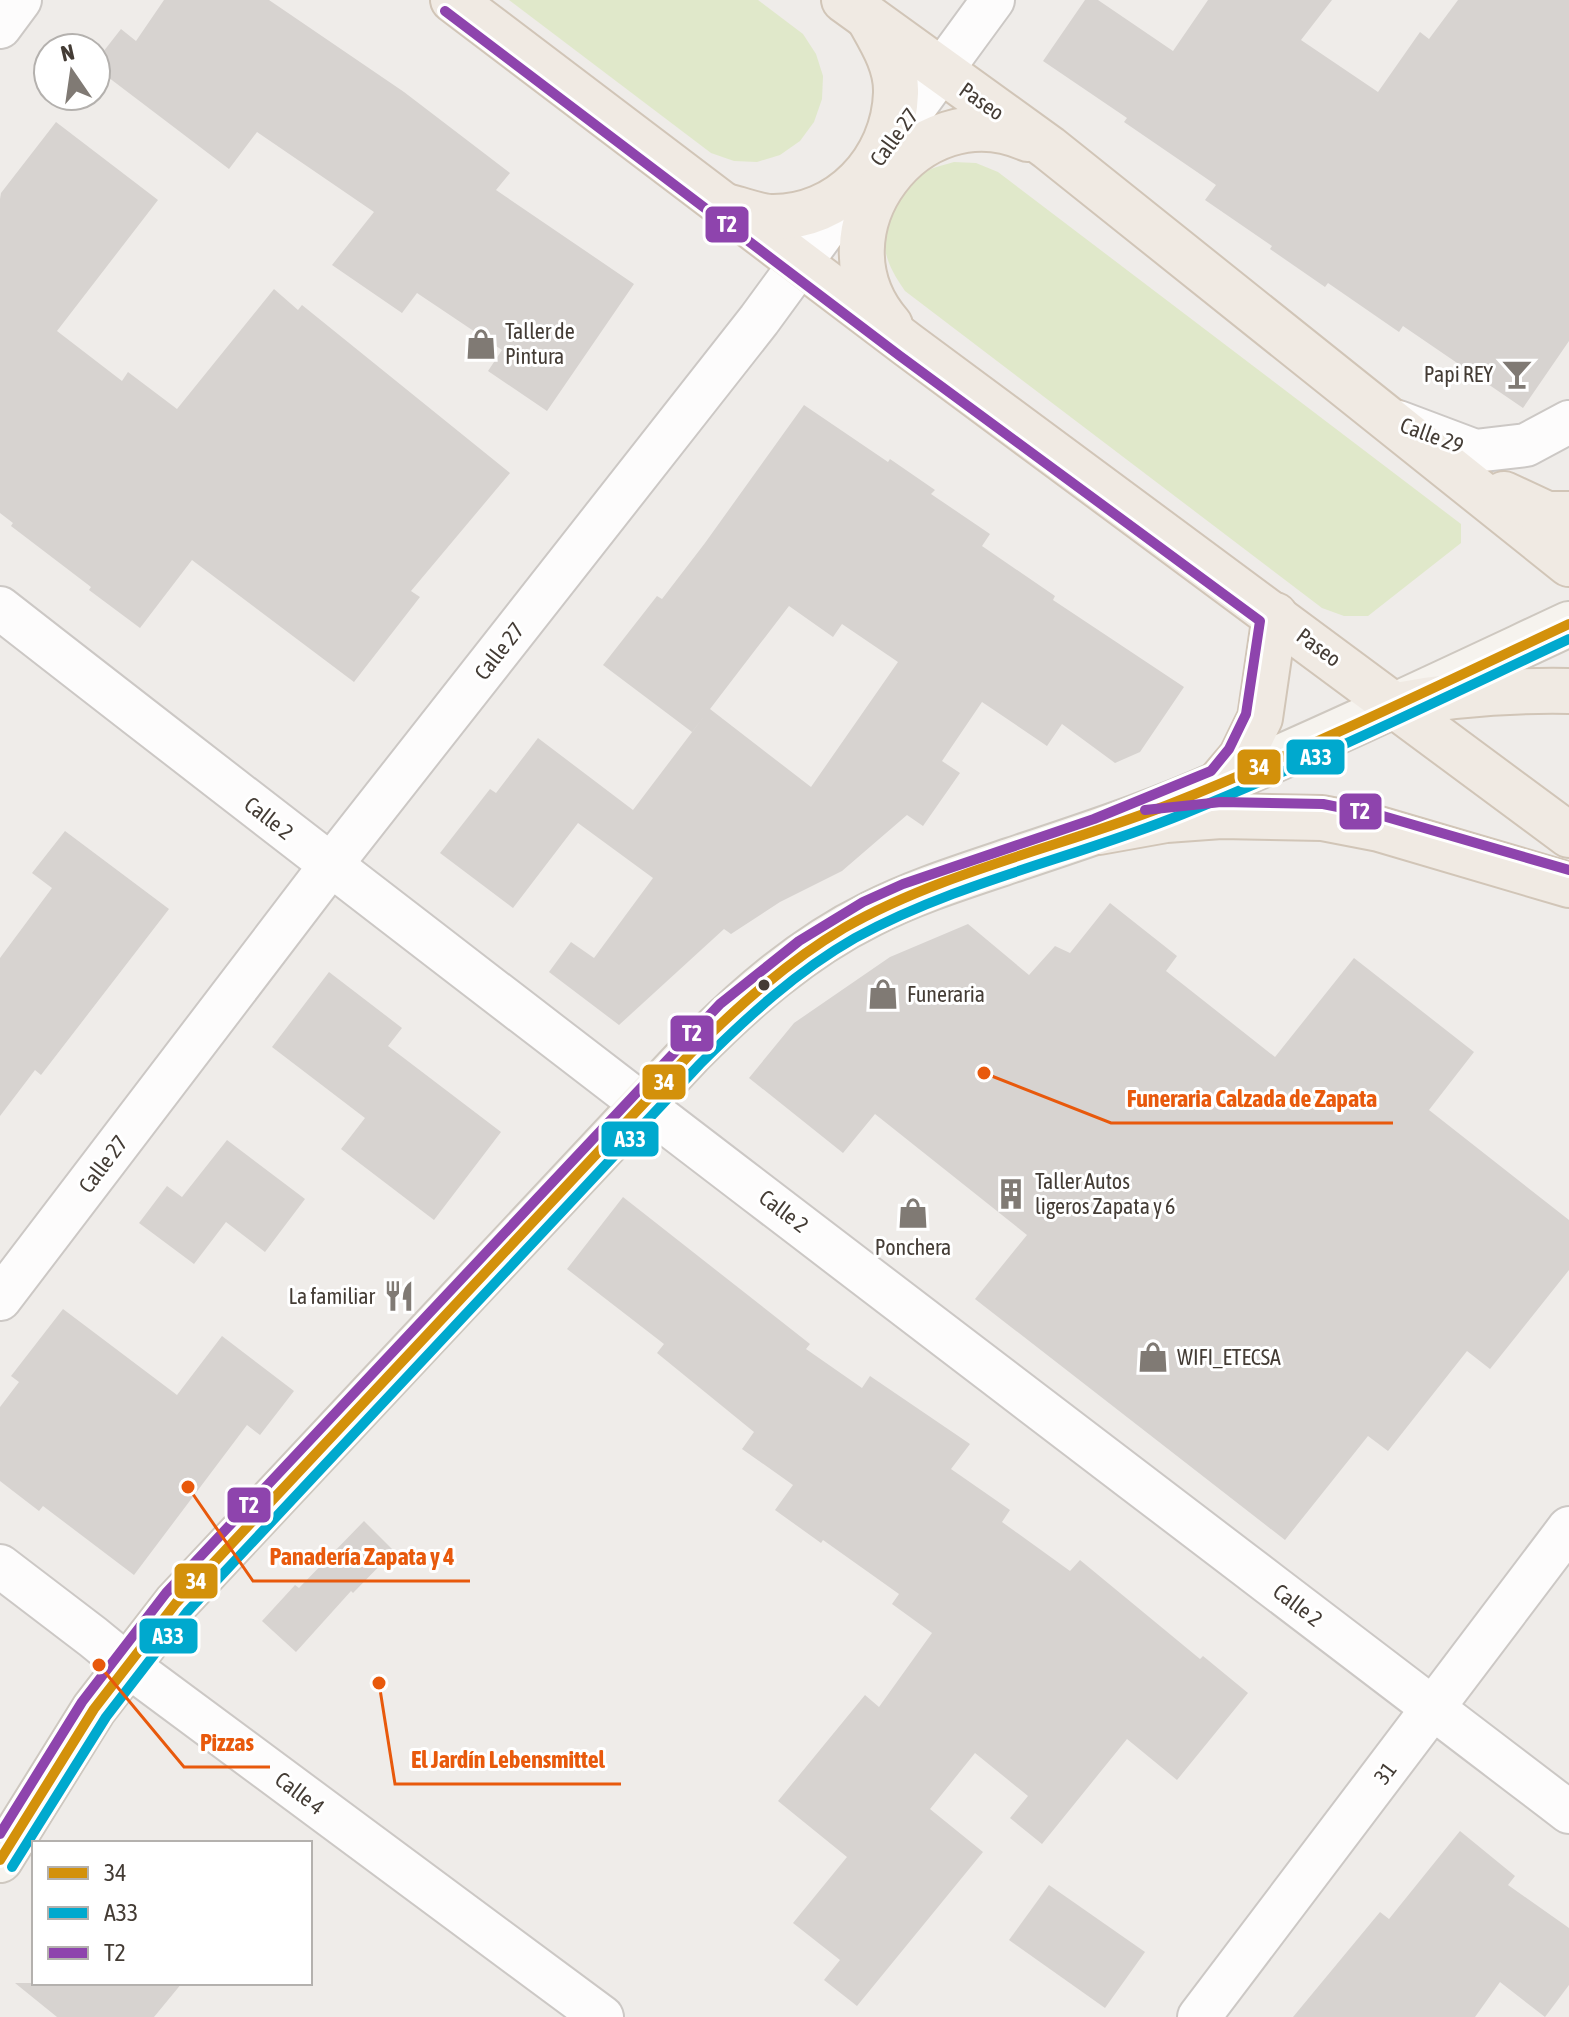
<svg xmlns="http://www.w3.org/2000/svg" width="1569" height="2017" font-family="'Asap Condensed',sans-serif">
	<rect width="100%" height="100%" fill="#efece9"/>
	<g fill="#e0e8ca">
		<polygon points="509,0 758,0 803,34 816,54 823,76 822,99 814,122 800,141 780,155 757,162 734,161 711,153"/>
		<path d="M954,162L976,163L998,172L1461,524V543L1368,616H1344L1322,608L905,291C884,261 876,238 896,205C913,175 920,171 954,162Z"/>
	</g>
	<g fill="#d7d3d0" fill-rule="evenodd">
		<polygon points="164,0 269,0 404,92 510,173 496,190 634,284 547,411 488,371 502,350 417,293 402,313 332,265 374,212 257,132 229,169 96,68 96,61 121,29 136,41"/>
		<polygon points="1085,0 1098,0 1173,51 1208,0 1332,0 1301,40 1378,92 1420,32 1429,39 1458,0 1569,0 1569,341 1523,408 1403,326 1399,332 1328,283 1325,287 1270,249 1272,246 1205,200 1216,185 1124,122 1127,118 1043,61"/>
		<polygon points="56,122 158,200 57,331 122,381 128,372 177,409 274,289 298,310 302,305 510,473 411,591 420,597 354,682 192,560 140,628 89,590 91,587 11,526 13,523 0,513 0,199 1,193"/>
		<path d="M804,405L888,462L890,459L935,490L931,494L990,534L982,546L1055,596L1053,600L1184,687L1140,752L1115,763L1062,724L1047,746L982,702L942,761L960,773L923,826L907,815L842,871L780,902L731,934L724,929L619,1025L549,972L571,942L594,958L653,878L578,823L513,908L440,853L490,789L496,793L538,738L633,810L705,715L692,732L603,665L657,596L662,599L705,543ZM789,606L833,637L842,624L898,662L811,787L710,709Z"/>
		<polygon points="65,831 169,909 41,1075 35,1070 0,1116 0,958 52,888 32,873"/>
		<polygon points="1110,903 1177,956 1166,971 1275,1057 1354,958 1474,1052 1429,1110 1569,1220 1569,1270 1490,1369 1467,1351 1388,1451 1368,1436 1285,1540 975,1299 1027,1235 875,1114 843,1153 749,1078 794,1023 890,957 968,924 1029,975 1055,946 1070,953"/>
		<polygon points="329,972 402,1028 388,1046 501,1132 434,1220 341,1149 365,1118 272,1047"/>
		<polygon points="227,1140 305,1199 265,1252 226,1222 194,1264 139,1223 167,1186 182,1197"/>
		<polygon points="623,1197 810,1344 806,1349 862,1388 870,1376 970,1444 951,1469 1010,1510 1002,1522 1070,1571 1080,1560 1200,1659 1203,1656 1248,1693 1177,1780 1127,1739 1042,1844 1010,1818 1028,1796 975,1753 930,1809 983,1852 857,2006 824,1980 840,1960 793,1923 847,1857 778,1801 865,1695 879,1707 932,1633 892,1604 899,1594 823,1540 821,1543 775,1510 793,1485 742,1449 754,1432 657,1353 664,1344 567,1269"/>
		<polygon points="63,1309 177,1395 222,1336 294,1391 260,1435 247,1425 134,1575 43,1506 39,1511 0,1481 0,1407 19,1382 11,1376"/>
		<polygon points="364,1521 394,1551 353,1593 351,1591 296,1652 262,1621 295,1585 299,1588"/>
		<polygon points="1460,1831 1515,1876 1508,1885 1569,1928 1569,1985 1545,2017 1500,1982 1475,2017 1293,2017 1380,1912 1389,1919"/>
		<polygon points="1049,1885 1145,1952 1105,2008 1009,1940"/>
		<polygon points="15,1983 182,1983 154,2017 57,2017"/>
	</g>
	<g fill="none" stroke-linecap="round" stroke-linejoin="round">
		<defs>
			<g id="street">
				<polyline points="0,27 20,0"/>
				<polyline points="1398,422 1475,451 1526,445 1569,422"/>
				<path d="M0,608C520,1014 1045,1412 1569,1812"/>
				<polyline points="0,1299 330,866 759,320 993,0"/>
				<polyline points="0,1566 93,1637 126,1664 602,2017"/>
				<polyline points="1199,2017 1569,1528"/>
			</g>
			<path id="secondary" d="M0,1860L94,1709L176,1603L690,1054C743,1000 802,948 871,914C916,891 965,876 1012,860C1075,839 1139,818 1200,792C1325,739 1447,681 1569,624"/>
			<g id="primary">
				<polyline points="453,0 908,345 1569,835"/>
				<polyline points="844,0 1049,148 1569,564"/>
				<path d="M729,207C742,210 757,216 770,217C840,219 894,160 896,93C897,66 882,42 869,19"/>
				<path d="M890,325C809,233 917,89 1028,139"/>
				<polyline points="1504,494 1547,514 1569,514"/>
				<path d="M1396,705C1454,694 1510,690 1569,691"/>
				<polyline points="1219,783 1241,757 1260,718 1275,615"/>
				<polyline points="1099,832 1166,820 1221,816 1322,818 1379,829 1569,885"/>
			</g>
		</defs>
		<use href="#street" stroke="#ccc8c5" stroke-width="46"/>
		<use href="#secondary" stroke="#cec8c0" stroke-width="48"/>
		<use href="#primary" stroke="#d1c5b7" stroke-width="48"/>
		<use href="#street" stroke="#fdfcfc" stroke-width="42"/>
		<use href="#secondary" stroke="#f6f3ee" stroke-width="44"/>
		<use href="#primary" stroke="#f0eae3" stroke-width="44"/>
		<defs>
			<path id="bus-1" d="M0,1860L94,1709L176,1603L690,1054C737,1007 787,962 844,928C945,870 1070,845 1178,801C1310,748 1439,685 1569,624"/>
			<path id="bus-2" d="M12,1867L106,1717L187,1612L700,1064C747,1017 797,971 855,938C957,882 1075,858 1183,814C1314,761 1441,699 1569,639"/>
			<g id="bus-3">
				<polyline points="1145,810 1221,802 1323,804 1383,816 1569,870"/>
				<polyline points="0,1834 82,1702 166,1593 720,1004 799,941 863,902 903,884 1094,819 1211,771 1229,749 1246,714 1260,621 900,356 445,11"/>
			</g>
		</defs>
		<use href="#bus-1" stroke="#fff" stroke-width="16"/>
		<use href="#bus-2" stroke="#fff" stroke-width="16"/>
		<use href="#bus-3" stroke="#fff" stroke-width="16"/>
		<use href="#bus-1" stroke="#d3910b" stroke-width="10"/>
		<use href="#bus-2" stroke="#00a9ce" stroke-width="10"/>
		<use href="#bus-3" stroke="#8e44ad" stroke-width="10"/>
	</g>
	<defs>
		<symbol id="shop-bare" viewBox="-9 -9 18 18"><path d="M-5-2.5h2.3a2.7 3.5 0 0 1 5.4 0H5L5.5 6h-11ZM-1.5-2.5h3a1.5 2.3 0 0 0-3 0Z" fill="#807a74" stroke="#fff" stroke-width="2.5" paint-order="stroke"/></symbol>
		<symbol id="bar-bare" viewBox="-9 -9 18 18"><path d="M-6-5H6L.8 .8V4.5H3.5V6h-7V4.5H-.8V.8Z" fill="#807a74" stroke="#fff" stroke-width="2.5" paint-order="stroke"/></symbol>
		<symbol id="building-bare" viewBox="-9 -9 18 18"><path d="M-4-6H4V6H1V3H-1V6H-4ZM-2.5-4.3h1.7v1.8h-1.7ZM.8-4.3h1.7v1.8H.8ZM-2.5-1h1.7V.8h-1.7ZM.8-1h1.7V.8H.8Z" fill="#807a74" stroke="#fff" stroke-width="2.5" paint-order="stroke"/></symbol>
		<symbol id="restaurant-bare" viewBox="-9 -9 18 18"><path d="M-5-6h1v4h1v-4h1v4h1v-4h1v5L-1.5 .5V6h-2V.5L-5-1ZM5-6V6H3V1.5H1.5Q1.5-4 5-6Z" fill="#807a74" stroke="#fff" stroke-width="2.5" paint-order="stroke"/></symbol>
	</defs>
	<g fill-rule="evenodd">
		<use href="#shop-bare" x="459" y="322" width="44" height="44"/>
		<use href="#bar-bare" x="1495" y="352" width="44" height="44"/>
		<use href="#shop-bare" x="861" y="972" width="44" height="44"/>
		<use href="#building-bare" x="989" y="1172" width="44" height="44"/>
		<use href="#shop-bare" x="891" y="1191" width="44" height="44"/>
		<use href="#restaurant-bare" x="377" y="1274" width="44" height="44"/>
		<use href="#shop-bare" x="1131" y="1335" width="44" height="44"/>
	</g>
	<circle fill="#443c35" stroke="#fff" stroke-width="3" cx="764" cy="985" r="7"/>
	<g text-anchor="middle" stroke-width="6" stroke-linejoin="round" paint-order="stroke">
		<g font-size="22" fill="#443c35" stroke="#fff">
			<text transform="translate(982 101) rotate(35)" y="8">Paseo</text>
			<text transform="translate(894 137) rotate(-54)" y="8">Calle 27</text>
			<text transform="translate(1432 435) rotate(20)" y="8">Calle 29</text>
			<text transform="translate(1319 647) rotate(36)" y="8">Paseo</text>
			<text transform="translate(499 651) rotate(-52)" y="8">Calle 27</text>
			<text transform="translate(269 818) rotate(38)" y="8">Calle 2</text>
			<text transform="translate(103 1164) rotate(-53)" y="8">Calle 27</text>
			<text transform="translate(784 1211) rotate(37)" y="8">Calle 2</text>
			<text transform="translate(1298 1605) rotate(37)" y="8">Calle 2</text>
			<text transform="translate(1385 1773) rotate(-53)" y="8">31</text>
			<text transform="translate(300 1793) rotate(37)" y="8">Calle 4</text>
		</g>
		<g font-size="22" fill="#443c35" stroke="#fff" text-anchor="start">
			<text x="505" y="339">Taller de<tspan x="505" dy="25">Pintura</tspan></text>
			<text x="1493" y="382" text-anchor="end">Papi REY</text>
			<text x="907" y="1002">Funeraria</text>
			<text x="1035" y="1189">Taller Autos<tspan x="1035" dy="25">ligeros Zapata y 6</tspan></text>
			<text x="913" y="1255" text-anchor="middle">Ponchera</text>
			<text x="375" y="1304" text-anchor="end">La familiar</text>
			<text x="1177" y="1365">WIFI_ETECSA</text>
		</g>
	</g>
	<path fill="none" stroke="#e8590c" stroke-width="3" d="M984 1073L1111 1123H1393M188 1487L253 1581H470M99 1665L184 1767H270M379 1683L395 1784H621"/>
	<g fill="#e8590c" stroke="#fff" stroke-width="3">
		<circle cx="984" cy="1073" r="8"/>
		<circle cx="188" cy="1487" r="8"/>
		<circle cx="99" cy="1665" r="8"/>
		<circle cx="379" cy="1683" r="8"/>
	</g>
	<g font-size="24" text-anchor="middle" font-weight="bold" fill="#e8590c" stroke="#fff" stroke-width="6" stroke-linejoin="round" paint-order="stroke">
		<text x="1252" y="1107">Funeraria Calzada de Zapata</text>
		<text x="362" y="1565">Panadería Zapata y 4</text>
		<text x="227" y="1751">Pizzas</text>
		<text x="508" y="1768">El Jardín Lebensmittel</text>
	</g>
	<g stroke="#fff" stroke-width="3">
		<rect x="704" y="205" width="46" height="39" rx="8" fill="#8e44ad"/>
		<rect x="1285" y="738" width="61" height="38" rx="8" fill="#00a9ce"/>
		<rect x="1236" y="748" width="46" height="38" rx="8" fill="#d3910b"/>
		<rect x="1338" y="792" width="45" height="39" rx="8" fill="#8e44ad"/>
		<rect x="669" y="1014" width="46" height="39" rx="8" fill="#8e44ad"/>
		<rect x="641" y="1063" width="46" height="38" rx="8" fill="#d3910b"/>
		<rect x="600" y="1120" width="60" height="38" rx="8" fill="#00a9ce"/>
		<rect x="226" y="1486" width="46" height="38" rx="8" fill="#8e44ad"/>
		<rect x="173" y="1562" width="46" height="38" rx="8" fill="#d3910b"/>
		<rect x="138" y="1617" width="61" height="38" rx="8" fill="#00a9ce"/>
	</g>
	<g font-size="22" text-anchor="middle" font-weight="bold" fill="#fff">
		<text x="727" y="232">T2</text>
		<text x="1316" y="765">A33</text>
		<text x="1259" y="775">34</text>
		<text x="1360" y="819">T2</text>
		<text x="692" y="1041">T2</text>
		<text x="664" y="1090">34</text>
		<text x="630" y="1147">A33</text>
		<text x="249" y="1513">T2</text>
		<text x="196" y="1589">34</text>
		<text x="168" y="1644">A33</text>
	</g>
	<rect x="32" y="1841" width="280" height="144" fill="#ffffff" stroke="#b4b1ae" stroke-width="2"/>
	<rect x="48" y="1867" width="40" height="12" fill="#d3910b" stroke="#b4b1ae" stroke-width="2"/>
	<text x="104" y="1881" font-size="24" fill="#443c35">34</text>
	<rect x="48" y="1907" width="40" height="12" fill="#00a9ce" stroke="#b4b1ae" stroke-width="2"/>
	<text x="104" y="1921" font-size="24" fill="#443c35">A33</text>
	<rect x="48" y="1947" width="40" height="12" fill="#8e44ad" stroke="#b4b1ae" stroke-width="2"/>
	<text x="104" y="1961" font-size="24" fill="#443c35">T2</text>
	<g transform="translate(72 72) rotate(347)"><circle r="38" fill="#ffffff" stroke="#b4b1ae" stroke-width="2"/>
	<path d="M0-6L14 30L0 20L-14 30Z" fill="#807a74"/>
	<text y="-12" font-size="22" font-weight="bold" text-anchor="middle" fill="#443c35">N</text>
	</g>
</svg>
